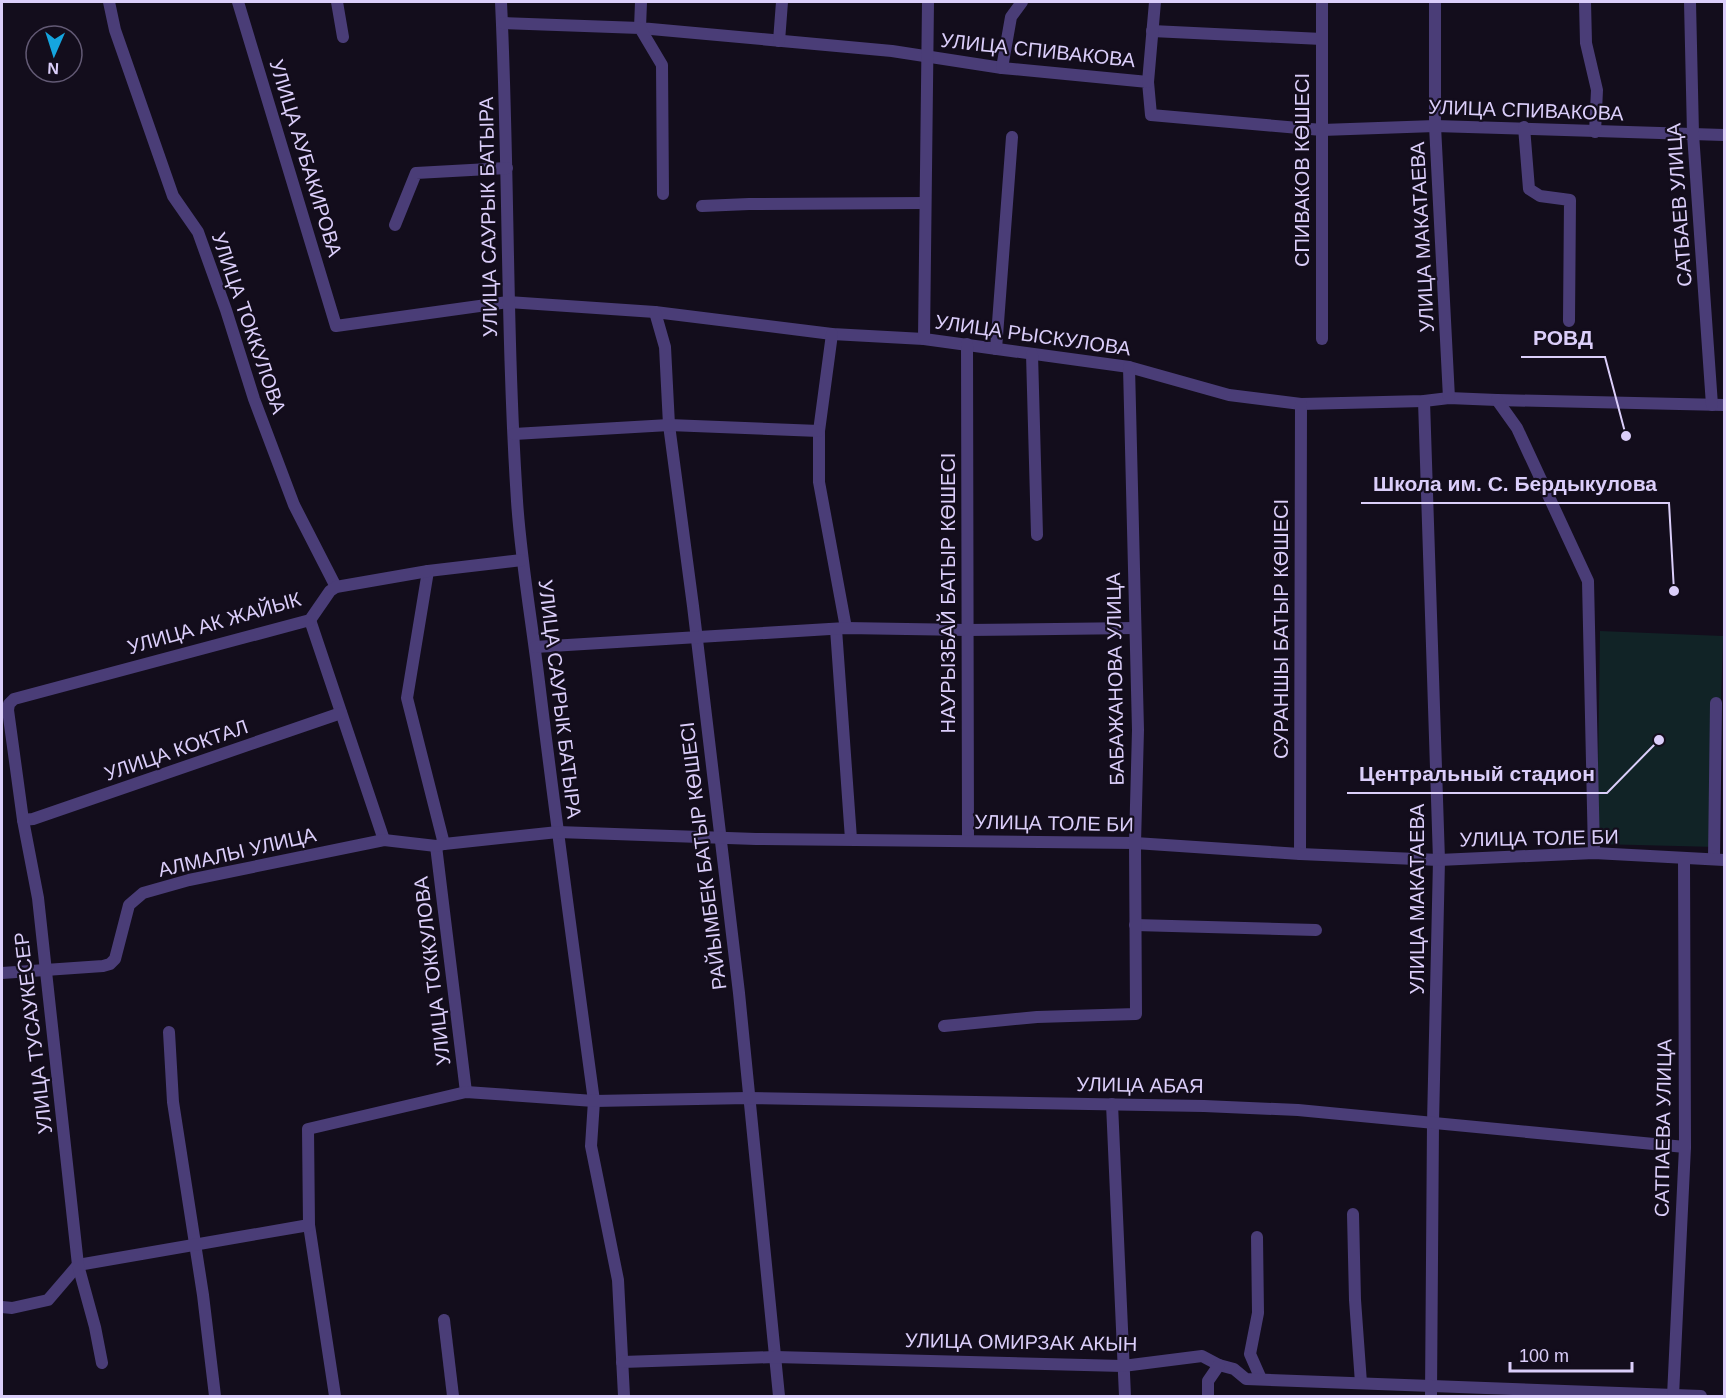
<svg xmlns="http://www.w3.org/2000/svg" width="1726" height="1398" font-family="Helvetica,sans-serif">
	<rect width="100%" height="100%" fill="#130d1c"/>
	<polygon fill="#112326" points="1600,631 1723,636 1717,847 1597,844"/>
	<g fill="none" stroke-linecap="round" stroke-linejoin="round">
		<g stroke="#4a3d77" stroke-width="12">
			<polyline points="109,2 115,30 173,196 198,232 226,310 254,399 294,505 336,587"/>
			<polyline points="238,2 336,326 508,302 655,312 832,334 924,339 1129,367 1229,395 1301,404 1424,401 1449,398 1497,400 1724,405"/>
			<polyline points="337,2 343,37"/>
			<path d="M501,2C509,168 506,334 517,501C521,562 532,622 539,682C556,822 575,961 594,1101L591,1146L618,1280L624,1396"/>
			<polyline points="641,2 640,28 892,51 1002,68 1148,82 1151,115 1322,130 1435,126 1724,135"/>
			<polyline points="1435,2 1435,126 1449,398"/>
			<polyline points="1585,2 1586,43 1597,90 1595,132"/>
			<polyline points="1690,2 1693,134 1712,405"/>
			<polyline points="502,23 640,28 662,65 663,194"/>
			<polyline points="1152,31 1322,39"/>
			<polyline points="779,41 782,2"/>
			<polyline points="1002,68 1011,17 1022,2"/>
			<polyline points="1148,82 1155,2"/>
			<polyline points="1524,127 1529,189 1540,196 1570,200 1569,321"/>
			<polyline points="702,206 749,204 925,203"/>
			<polyline points="395,225 416,173 507,168"/>
			<polyline points="655,312 665,347 669,425 693,606 739,993 779,1396"/>
			<polyline points="832,334 819,431 819,482 846,628"/>
			<polyline points="924,339 928,2"/>
			<polyline points="1322,339 1322,2"/>
			<polyline points="967,344 968,841"/>
			<polyline points="996,349 1012,137"/>
			<polyline points="1032,354 1037,535"/>
			<polyline points="1497,400 1517,428 1588,581 1594,853"/>
			<polyline points="1424,401 1439,860 1433,1123 1431,1396"/>
			<polyline points="514,434 669,425 819,431"/>
			<polyline points="428,571 407,698 444,844"/>
			<polyline points="310,620 384,840"/>
			<polyline points="836,629 851,839"/>
			<polyline points="535,647 846,628 967,630 1135,628"/>
			<polyline points="23,820 33,819 341,713"/>
			<polyline points="436,846 466,1092"/>
			<polyline points="1300,854 1301,404"/>
			<polyline points="1714,859 1716,703"/>
			<polyline points="1135,925 1316,930"/>
			<polyline points="2,973 103,966 110,964 115,959 129,905 143,893 189,880 384,840 436,846 444,844 558,832 756,839 1135,843 1300,854 1439,860 1594,853 1724,860"/>
			<polyline points="944,1026 1037,1017 1136,1014 1135,843 1138,730 1129,367"/>
			<polyline points="169,1032 173,1102 203,1295 215,1396"/>
			<polyline points="1112,1104 1125,1396"/>
			<polyline points="1353,1214 1355,1300 1361,1383"/>
			<polyline points="309,1225 335,1396"/>
			<polyline points="1257,1237 1258,1313 1250,1354 1261,1379"/>
			<polyline points="2,1307 12,1308 48,1300 78,1265 309,1225 308,1129 466,1092 594,1101 748,1098 1204,1106 1298,1110 1685,1147"/>
			<polyline points="444,1320 453,1396"/>
			<polyline points="622,1362 775,1357 1123,1366 1202,1356 1219,1365 1234,1369 1246,1379 1701,1396"/>
			<polyline points="102,1363 95,1327 78,1265 38,898 23,820 8,710 9,704 14,699 310,620 330,591 336,587 428,571 522,560"/>
			<polyline points="1208,1396 1208,1381 1219,1365"/>
			<polyline points="1673,1396 1685,1147 1684,859"/>
		</g>
	</g>
	<g text-anchor="middle" stroke-width="4.5" stroke-linejoin="round" paint-order="stroke">
		<g font-size="20" fill="#dbcefa" stroke="#130d1c">
			<text transform="translate(1038 50) rotate(6)" y="7">УЛИЦА СПИВАКОВА</text>
			<text transform="translate(1526 110) rotate(2)" y="7">УЛИЦА СПИВАКОВА</text>
			<text transform="translate(306 158) rotate(73)" y="7">УЛИЦА АУБАКИРОВА</text>
			<text transform="translate(1302 170) rotate(-90)" y="7">СПИВАКОВ КӨШЕСІ</text>
			<text transform="translate(1679 205) rotate(-94)" y="7">САТБАЕВ УЛИЦА</text>
			<text transform="translate(488 217) rotate(-91)" y="7">УЛИЦА САУРЫК БАТЫРА</text>
			<text transform="translate(1422 237) rotate(-93)" y="7">УЛИЦА МАКАТАЕВА</text>
			<text transform="translate(249 323) rotate(71)" y="7">УЛИЦА ТОККУЛОВА</text>
			<text transform="translate(1033 335) rotate(8)" y="7">УЛИЦА РЫСКУЛОВА</text>
			<text transform="translate(948 593) rotate(-90)" y="7">НАУРЫЗБАЙ БАТЫР КӨШЕСІ</text>
			<text transform="translate(214 623) rotate(-16)" y="7">УЛИЦА АК ЖАЙЫК</text>
			<text transform="translate(1281 629) rotate(-90)" y="7">СУРАНШЫ БАТЫР КӨШЕСІ</text>
			<text transform="translate(1115 679) rotate(-91)" y="7">БАБАЖАНОВА УЛИЦА</text>
			<text transform="translate(560 699) rotate(83)" y="7">УЛИЦА САУРЫК БАТЫРА</text>
			<text transform="translate(176 750) rotate(-19)" y="7">УЛИЦА КОКТАЛ</text>
			<text transform="translate(1054 823) rotate(1)" y="7">УЛИЦА ТОЛЕ БИ</text>
			<text transform="translate(1539 838) rotate(-1)" y="7">УЛИЦА ТОЛЕ БИ</text>
			<text transform="translate(237 852) rotate(-13)" y="7">АЛМАЛЫ УЛИЦА</text>
			<text transform="translate(703 856) rotate(-97)" y="7">РАЙЫМБЕК БАТЫР КӨШЕСІ</text>
			<text transform="translate(1417 899) rotate(-90)" y="7">УЛИЦА МАКАТАЕВА</text>
			<text transform="translate(432 971) rotate(-97)" y="7">УЛИЦА ТОККУЛОВА</text>
			<text transform="translate(33 1033) rotate(-97)" y="7">УЛИЦА ТУСАУКЕСЕР</text>
			<text transform="translate(1140 1085) rotate(1)" y="7">УЛИЦА АБАЯ</text>
			<text transform="translate(1663 1128) rotate(-89)" y="7">САТПАЕВА УЛИЦА</text>
			<text transform="translate(1021 1342) rotate(1)" y="7">УЛИЦА ОМИРЗАК АКЫН</text>
		</g>
	</g>
	<path fill="none" stroke="#dbcefa" stroke-width="2" d="M1626 436L1605 357H1521M1674 591L1669 503H1361M1659 740L1607 793H1347"/>
	<g fill="#dbcefa" stroke="#130d1c" stroke-width="2">
		<circle cx="1626" cy="436" r="6"/>
		<circle cx="1674" cy="591" r="6"/>
		<circle cx="1659" cy="740" r="6"/>
	</g>
	<g font-size="21" text-anchor="middle" font-weight="bold" fill="#dbcefa" stroke="#130d1c" stroke-width="4.5" stroke-linejoin="round" paint-order="stroke">
		<text x="1563" y="345">РОВД</text>
		<text x="1515" y="491">Школа им. С. Бердыкулова</text>
		<text x="1477" y="781">Центральный стадион</text>
	</g>
	<rect width="1726" height="1398" fill="none" stroke="#dbcefa" stroke-width="6"/>
	<g transform="translate(54 54) rotate(183)"><circle r="28" fill="#130d1c" stroke="#635a75" stroke-width="1.5"/>
	<path d="M0-4.5L10 22L0 15L-10 22Z" fill="#15a5df"/>
	<text y="-9" font-size="16" font-weight="bold" text-anchor="middle" fill="#dbcefa">N</text>
	</g>
	<path d="M1510 1362v9h122v-9" fill="none" stroke="#dbcefa" stroke-width="3"/>
	<text x="1519" y="1362" font-size="18" fill="#dbcefa" stroke="#130d1c" stroke-width="4.5" paint-order="stroke">100 m</text>
</svg>
